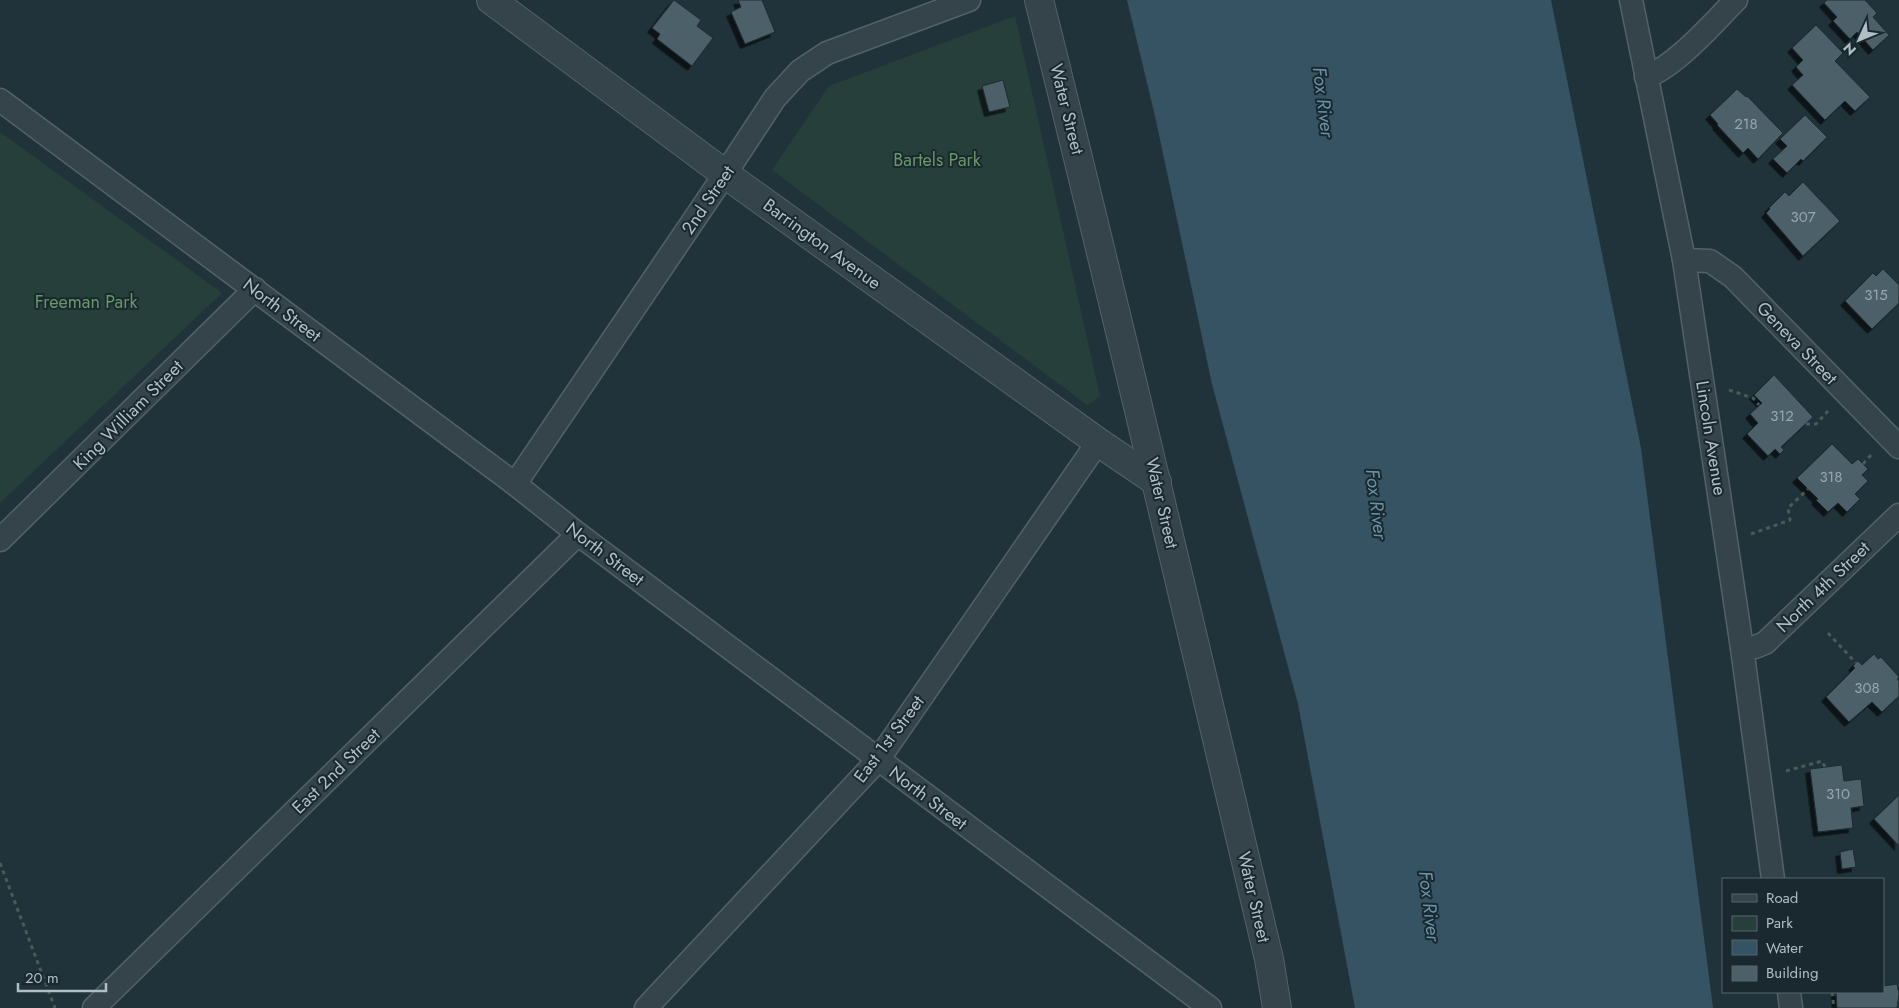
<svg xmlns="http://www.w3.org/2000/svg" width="1899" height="1008" font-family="Jost,sans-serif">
	<defs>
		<filter id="shadow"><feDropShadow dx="-4.5" dy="4.5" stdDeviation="0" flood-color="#0009"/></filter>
	</defs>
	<rect width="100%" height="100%" fill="#21333a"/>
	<g fill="#263f3a">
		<polygon points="1015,16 1100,396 1087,405 772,170 829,86"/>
		<polygon points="0,132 222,293 0,503"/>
	</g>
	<polygon fill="#355362" points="1127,0 1551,0 1641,448 1713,1008 1355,1008 1298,704 1212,384 1155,116"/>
	<g fill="#4c6069" stroke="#1c2a31" filter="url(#shadow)">
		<polygon points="674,0 701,20 697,26 713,38 692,66 657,39 660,34 652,28"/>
		<polygon points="738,0 762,0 775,32 745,44 731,12 741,7"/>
		<polygon points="1827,0 1865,0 1877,13 1873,17 1889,35 1873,50 1857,32 1850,39 1833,21 1837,17 1824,3"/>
		<polygon points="1816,25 1843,53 1835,61 1870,97 1855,111 1845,101 1825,120 1792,85 1803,75 1796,67 1803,60 1792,48"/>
		<polygon points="1003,80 1010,107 989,112 982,86"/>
		<polygon points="1737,89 1746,97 1747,96 1783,133 1758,159 1748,148 1743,153 1717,125 1718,124 1710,115"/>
		<polygon points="1805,115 1827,137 1803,161 1801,159 1787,173 1773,159 1787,146 1780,139"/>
		<polygon points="1803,182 1840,221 1803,256 1766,213 1770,209 1769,208 1785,192 1789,196"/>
		<polygon points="1883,269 1899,285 1899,303 1872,329 1845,301 1873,273 1876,276"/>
		<polygon points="1774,375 1813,417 1781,447 1784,450 1780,454 1775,449 1768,456 1747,434 1758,423 1750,414 1762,403 1754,395"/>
		<polygon points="1832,444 1852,464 1858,459 1868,469 1862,475 1868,481 1855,494 1860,499 1847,512 1838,503 1828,512 1816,500 1818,499 1797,478"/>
		<polygon points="1874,654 1878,659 1881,657 1899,677 1897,679 1899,681 1899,696 1882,712 1872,702 1849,722 1826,697 1855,668 1853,666 1858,661 1862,665"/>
		<polygon points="1842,765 1844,781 1861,779 1864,806 1851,808 1853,828 1818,832 1810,769"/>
		<polygon points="1899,795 1899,846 1874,819"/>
		<polygon points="1853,849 1856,867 1842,869 1840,852"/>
		<polygon points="1897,984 1899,994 1897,1008 1837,1008 1836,992 1883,992 1883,986"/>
	</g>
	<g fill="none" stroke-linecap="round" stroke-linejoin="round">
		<defs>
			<g id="minor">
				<polyline points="1631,0 1684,260 1742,648 1773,879"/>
				<path d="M1646,77C1677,65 1712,24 1736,0"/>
				<polyline points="0,100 515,484 578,534 1210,1008"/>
				<polyline points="1684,260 1710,261 1733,277 1899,447"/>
				<polyline points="515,484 725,174 775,98 800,71 827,53 969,0"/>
				<polyline points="0,540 255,289"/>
				<polyline points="1742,648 1755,647 1765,643 1899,515"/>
				<polyline points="1789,992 1791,1008"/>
				<polyline points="94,1008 578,534"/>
				<polyline points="646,1008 878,760 1098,442"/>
			</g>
			<g id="tertiary">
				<polyline points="491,0 725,174 1098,442 1157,482"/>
				<path d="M1039,0C1119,319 1193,639 1269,959L1277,1008"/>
			</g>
		</defs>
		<use href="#minor" stroke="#536268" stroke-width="25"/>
		<use href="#tertiary" stroke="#536268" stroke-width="30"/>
		<g stroke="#455d59" stroke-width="3" stroke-dasharray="4 4" stroke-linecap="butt">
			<polyline points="1729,390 1753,398 1759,405"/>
			<polyline points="1806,424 1816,424 1828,411"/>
			<polyline points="1863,464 1871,455"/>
			<polyline points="1751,534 1790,520 1788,508 1808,489"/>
			<polyline points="1828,633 1856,663"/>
			<polyline points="1786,771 1822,761 1825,767"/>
			<polyline points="0,863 55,1008"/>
			<polyline points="1832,992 1834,1008"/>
		</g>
		<use href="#minor" stroke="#35444b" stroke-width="22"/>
		<use href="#tertiary" stroke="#35444b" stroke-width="28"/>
	</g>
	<g text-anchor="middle" stroke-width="4" stroke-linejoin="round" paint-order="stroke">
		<g font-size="15" fill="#97a7b0">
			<text x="1746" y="129">218</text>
			<text x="1803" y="222">307</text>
			<text x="1876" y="300">315</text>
			<text x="1782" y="421">312</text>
			<text x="1831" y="482">318</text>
			<text x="1867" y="693">308</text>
			<text x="1838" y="799">310</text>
		</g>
		<g font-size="18" fill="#b0bfc7" stroke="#1a282f">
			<text transform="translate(1067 109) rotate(76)" y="6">Water Street</text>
			<text transform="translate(708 200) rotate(-56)" y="6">2nd Street</text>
			<text transform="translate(822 244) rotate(36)" y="6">Barrington Avenue</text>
			<text transform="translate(282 310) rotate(37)" y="6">North Street</text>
			<text transform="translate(1797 343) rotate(46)" y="6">Geneva Street</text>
			<text transform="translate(128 415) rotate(-45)" y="6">King William Street</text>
			<text transform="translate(1711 438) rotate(81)" y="6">Lincoln Avenue</text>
			<text transform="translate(1162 503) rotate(77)" y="6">Water Street</text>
			<text transform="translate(605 554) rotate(37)" y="6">North Street</text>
			<text transform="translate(1823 587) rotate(-44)" y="6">North 4th Street</text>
			<text transform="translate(889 739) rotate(-53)" y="6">East 1st Street</text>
			<text transform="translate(336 771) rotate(-44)" y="6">East 2nd Street</text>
			<text transform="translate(928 798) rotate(37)" y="6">North Street</text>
			<text transform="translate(1254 897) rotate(77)" y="6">Water Street</text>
		</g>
		<g font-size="18" fill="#689866" stroke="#1a282f">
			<text x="937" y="166">Bartels Park</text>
			<text x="86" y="308">Freeman Park</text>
		</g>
		<g font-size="19" font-style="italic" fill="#6893a7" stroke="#1a282f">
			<text transform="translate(1324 102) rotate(83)" y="7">Fox River</text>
			<text transform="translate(1377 504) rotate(83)" y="7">Fox River</text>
			<text transform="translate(1430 906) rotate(83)" y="7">Fox River</text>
		</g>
	</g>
	<rect x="1722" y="878" width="162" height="115" fill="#1a282f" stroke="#56646c"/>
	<rect x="1732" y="894" width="25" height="8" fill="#35444b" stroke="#56646c"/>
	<text x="1766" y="903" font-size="15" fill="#b0bfc7">Road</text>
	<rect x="1732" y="916" width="25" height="15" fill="#263f3a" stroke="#56646c"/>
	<text x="1766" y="928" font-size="15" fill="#b0bfc7">Park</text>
	<rect x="1732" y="940" width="25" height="15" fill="#355362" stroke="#56646c"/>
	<text x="1766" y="953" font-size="15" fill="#b0bfc7">Water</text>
	<rect x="1732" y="966" width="25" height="15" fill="#4c6069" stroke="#56646c"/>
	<text x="1766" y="978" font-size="15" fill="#b0bfc7">Building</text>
	<g transform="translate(1859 40) rotate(226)" stroke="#1a282f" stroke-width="4" paint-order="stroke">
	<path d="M0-4L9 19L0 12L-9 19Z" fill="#b0bfc7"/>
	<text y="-8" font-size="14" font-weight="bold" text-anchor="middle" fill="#b0bfc7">N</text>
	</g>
	<path d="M18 983v8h88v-8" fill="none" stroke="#b0bfc7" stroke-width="2.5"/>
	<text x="25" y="983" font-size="15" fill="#b0bfc7" stroke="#1a282f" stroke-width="4" paint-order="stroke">20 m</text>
</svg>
